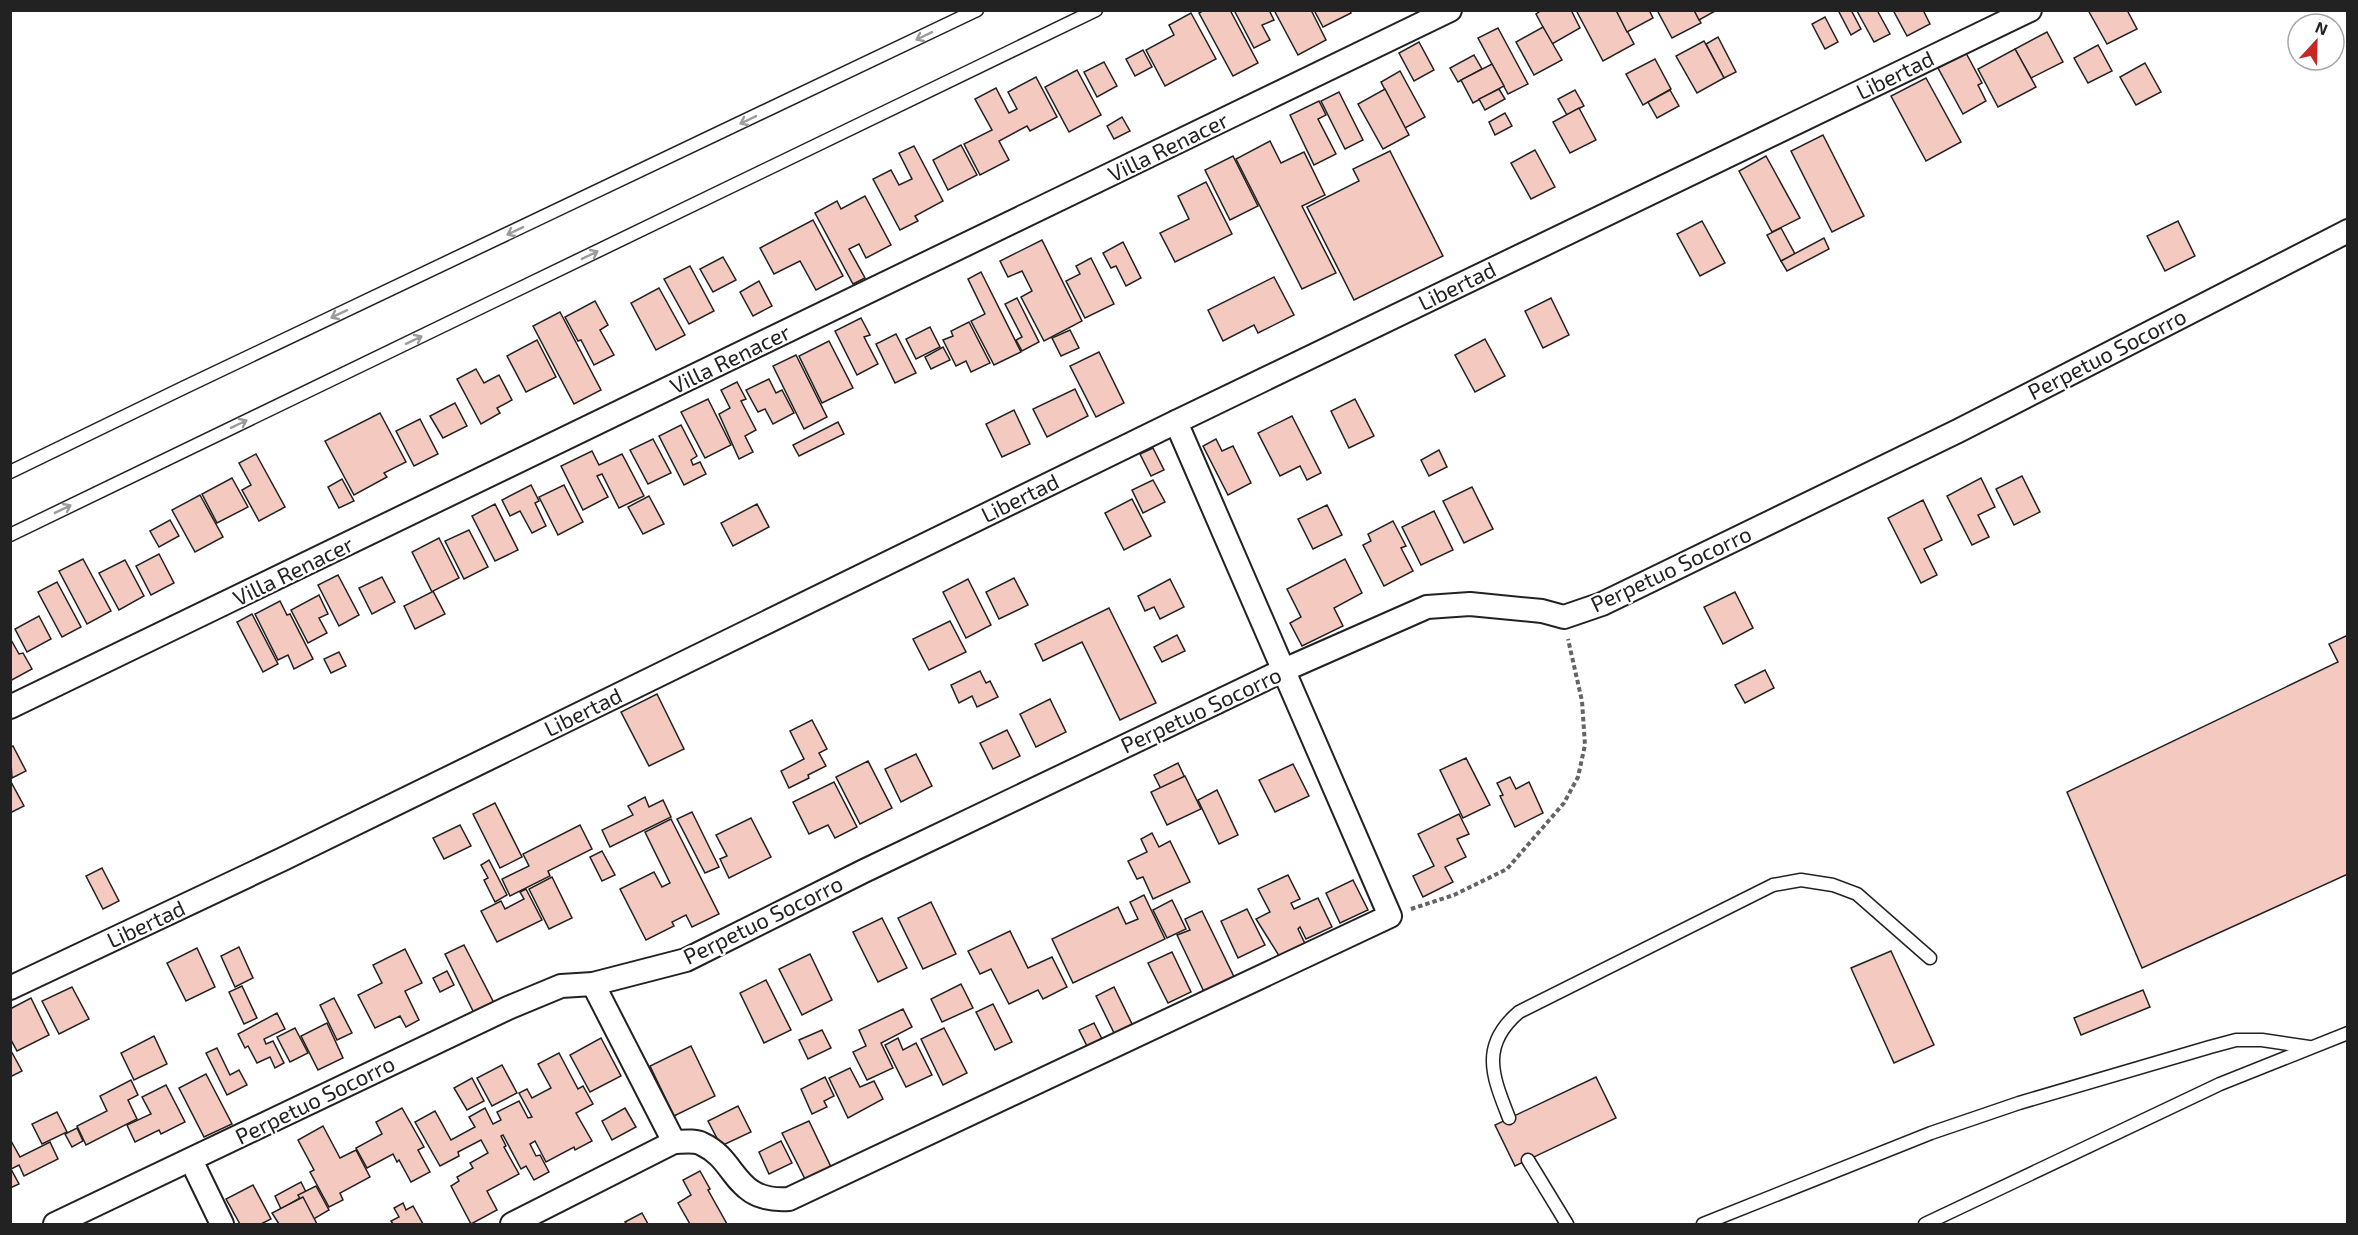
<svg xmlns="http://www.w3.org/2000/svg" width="2358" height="1235" font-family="'Exo 2',sans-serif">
	<rect width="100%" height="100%" fill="#fff"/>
	<g fill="#f3c9c0" stroke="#222" stroke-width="1.5">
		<polygon points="1204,10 1230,10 1258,63 1233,76 1199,13"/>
		<polygon points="1234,10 1269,10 1274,20 1262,25 1270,40 1254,48"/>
		<polygon points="1274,10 1311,10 1326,40 1298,55"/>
		<polygon points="1314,10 1350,10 1351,13 1323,27"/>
		<polygon points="1542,10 1571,10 1580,28 1552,44 1536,14"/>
		<polygon points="1576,10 1616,10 1634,44 1603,61"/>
		<polygon points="1616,10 1649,10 1653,18 1627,32"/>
		<polygon points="1657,10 1694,10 1701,23 1672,38"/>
		<polygon points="1694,10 1717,10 1699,20"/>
		<polygon points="1838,10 1851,10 1861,29 1851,35"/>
		<polygon points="1877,10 1890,34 1874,42 1857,11"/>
		<polygon points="1893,10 1923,10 1930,24 1907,36"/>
		<polygon points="2088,10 2127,10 2137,29 2107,44"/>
		<polygon points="1191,13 1216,59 1165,86 1146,50 1174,35 1169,25"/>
		<polygon points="1825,17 1838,42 1825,49 1812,24"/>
		<polygon points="1543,27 1562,60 1534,75 1516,42"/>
		<polygon points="1498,28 1528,84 1508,94 1478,38"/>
		<polygon points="2047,32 2063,62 2031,78 2015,49"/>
		<polygon points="1718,37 1736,72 1724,78 1706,44"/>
		<polygon points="1704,41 1724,78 1697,93 1676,56"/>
		<polygon points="1419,42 1434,70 1414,81 1399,53"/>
		<polygon points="2098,45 2112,71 2088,83 2074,58"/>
		<polygon points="2015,49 2036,87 1998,107 1978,69"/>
		<polygon points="1143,50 1152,67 1135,76 1126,59"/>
		<polygon points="1966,53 1982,83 1978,85 1986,101 1963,114 1938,68"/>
		<polygon points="1474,55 1482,69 1458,82 1450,68"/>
		<polygon points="1655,59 1671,89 1643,105 1626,74"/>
		<polygon points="1104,62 1117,86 1097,97 1084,72"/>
		<polygon points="2145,63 2161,92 2136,105 2120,77"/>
		<polygon points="1492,64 1504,86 1473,103 1461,80"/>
		<polygon points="1077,70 1101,115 1069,132 1045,87"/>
		<polygon points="1400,71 1425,117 1405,128 1381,82"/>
		<polygon points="1036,77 1057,117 1030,131 1027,126 999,141 1009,160 980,175 964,144 992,130 975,99 996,88 1009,113 1017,109 1008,92"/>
		<polygon points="1926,78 1961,142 1926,161 1891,96"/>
		<polygon points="1385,89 1409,135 1383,149 1358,104"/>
		<polygon points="1499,89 1505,99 1485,110 1479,99"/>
		<polygon points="1575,90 1584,106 1567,115 1558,99"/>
		<polygon points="1670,90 1679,106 1657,118 1648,102"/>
		<polygon points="1339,92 1363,140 1345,149 1321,101"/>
		<polygon points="1319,101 1326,115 1318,119 1336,154 1314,165 1290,115"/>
		<polygon points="1579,108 1596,140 1570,153 1553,122"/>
		<polygon points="1505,113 1512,126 1495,135 1489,122"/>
		<polygon points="1122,117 1130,131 1114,139 1107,126"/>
		<polygon points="1823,135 1864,216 1832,232 1791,151"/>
		<polygon points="1270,141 1281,163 1304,152 1325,195 1302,206 1336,273 1302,289 1236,159"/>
		<polygon points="961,145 977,175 948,190 933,160"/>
		<polygon points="914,146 943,201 915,216 918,221 900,230 873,179 891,170 899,185 912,179 899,153"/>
		<polygon points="1535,150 1555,187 1531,199 1511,163"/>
		<polygon points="1390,151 1443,256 1354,300 1307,207 1359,181 1353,169"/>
		<polygon points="1233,156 1258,206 1230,220 1205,170"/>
		<polygon points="1766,156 1800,218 1772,232 1739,171"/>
		<polygon points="1206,182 1232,234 1175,262 1160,233 1189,219 1178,196"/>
		<polygon points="865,196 891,245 866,258 859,244 849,249 865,278 853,284 815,213 837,201 841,209"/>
		<polygon points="813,220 843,276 816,290 800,261 774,274 760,248"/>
		<polygon points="1702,221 1725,263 1700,276 1677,234"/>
		<polygon points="2178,221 2195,256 2165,271 2147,236"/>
		<polygon points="1781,228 1795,254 1781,261 1767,235"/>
		<polygon points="1824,238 1829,249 1787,271 1781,261"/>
		<polygon points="1042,240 1082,321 1044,341 1021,297 1032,291 1022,271 1008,277 1000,261"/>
		<polygon points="1123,242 1141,278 1126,286 1116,266 1111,268 1103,253"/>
		<polygon points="723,257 736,280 713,292 700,269"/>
		<polygon points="1091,258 1114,304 1085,318 1066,281 1080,274 1076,266"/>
		<polygon points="690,266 714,311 689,324 664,279"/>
		<polygon points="981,272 1021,352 994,365 971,321 985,314 968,279"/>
		<polygon points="1274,277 1294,315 1258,333 1254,325 1223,341 1208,310"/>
		<polygon points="759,281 772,306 753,316 740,292"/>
		<polygon points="659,288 685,335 656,350 631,303"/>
		<polygon points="1017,298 1039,342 1022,351 1016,340 1022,337 1005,304"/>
		<polygon points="1551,298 1569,335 1543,348 1525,311"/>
		<polygon points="595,301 608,325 600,330 614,355 594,365 581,340 578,341 565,317"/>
		<polygon points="560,312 601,390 574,404 533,326"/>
		<polygon points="861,318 870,335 864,337 878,364 857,375 835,331"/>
		<polygon points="969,322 990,363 971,372 966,361 956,366 943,340 953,336 951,331"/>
		<polygon points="930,327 940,347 916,359 906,339"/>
		<polygon points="1070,330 1079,348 1061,356 1052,338"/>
		<polygon points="896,334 916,373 895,383 876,344"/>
		<polygon points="1485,339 1505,376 1475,392 1455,355"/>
		<polygon points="537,340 556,377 526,392 507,356"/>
		<polygon points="829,341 853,388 822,403 799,356"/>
		<polygon points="943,347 950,360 931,369 925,357"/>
		<polygon points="1099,352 1124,403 1096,417 1070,366"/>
		<polygon points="796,355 827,417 804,429 773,366"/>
		<polygon points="476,369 484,383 499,375 512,400 497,408 500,413 481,424 457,379"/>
		<polygon points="769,379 776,393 782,390 794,413 773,424 765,409 758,412 746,390"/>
		<polygon points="737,382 746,399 741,401 756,430 745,436 753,452 739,459 719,414 730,408 721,390"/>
		<polygon points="1075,389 1088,416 1047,437 1033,409"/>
		<polygon points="708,399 731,445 705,458 681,412"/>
		<polygon points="1355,399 1374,436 1349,448 1331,411"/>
		<polygon points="455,403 467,426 443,438 430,416"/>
		<polygon points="1014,410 1030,444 1002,457 986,424"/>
		<polygon points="380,413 406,462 384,473 387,477 354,495 325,441"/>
		<polygon points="1292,416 1321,473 1307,480 1300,466 1280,476 1258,433"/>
		<polygon points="420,419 438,454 414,466 396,431"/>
		<polygon points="838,422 844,434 799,456 793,445"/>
		<polygon points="681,425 697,456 691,460 693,465 700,462 706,474 684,485 659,436"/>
		<polygon points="653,439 671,473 648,484 630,450"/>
		<polygon points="1216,439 1222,451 1233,446 1251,483 1228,495 1203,446"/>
		<polygon points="1153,448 1164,470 1151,476 1140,454"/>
		<polygon points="1439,450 1447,467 1429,476 1421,460"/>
		<polygon points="592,451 599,465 622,454 644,496 619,508 602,474 597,476 608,497 583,510 561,466"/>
		<polygon points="256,454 285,507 259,521 242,490 251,485 239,463"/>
		<polygon points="2022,476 2040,512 2014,525 1996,489"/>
		<polygon points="232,478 248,507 217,523 202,494"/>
		<polygon points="1981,478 1995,507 1978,515 1989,537 1972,545 1947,496"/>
		<polygon points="342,479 354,501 339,508 328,487"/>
		<polygon points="1153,480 1165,502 1143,513 1132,490"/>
		<polygon points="531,485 539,501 535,503 546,526 532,533 520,511 510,516 502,500"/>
		<polygon points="564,485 583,522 558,535 539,497"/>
		<polygon points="1472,487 1493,529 1464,543 1443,501"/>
		<polygon points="200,495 223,537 195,552 172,510"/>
		<polygon points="649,496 664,524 643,534 628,507"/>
		<polygon points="1132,499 1151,536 1124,550 1105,513"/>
		<polygon points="1923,500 1942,540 1924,549 1937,575 1921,583 1888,518"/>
		<polygon points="495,504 518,550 495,561 472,516"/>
		<polygon points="757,504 769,527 733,546 721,523"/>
		<polygon points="1327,505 1342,535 1313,549 1298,519"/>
		<polygon points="1434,511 1453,550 1421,565 1402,527"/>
		<polygon points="170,520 179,536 159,547 150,531"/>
		<polygon points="1393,521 1406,546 1401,548 1413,571 1384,586 1363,545 1371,541 1368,534"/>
		<polygon points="469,530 488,567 464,579 445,541"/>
		<polygon points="439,538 459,578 433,591 445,614 415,629 404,606 432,592 412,552"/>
		<polygon points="159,554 174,583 151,595 136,566"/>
		<polygon points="83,559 111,611 87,624 59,571"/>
		<polygon points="1345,559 1362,593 1334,608 1343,626 1302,646 1290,623 1301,617 1287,589"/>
		<polygon points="125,560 144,596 119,610 99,573"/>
		<polygon points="338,575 359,615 339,626 318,585"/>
		<polygon points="382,577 395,602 372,614 359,588"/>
		<polygon points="1014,578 1028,605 999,619 986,592"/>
		<polygon points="968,579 991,625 966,638 943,592"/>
		<polygon points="1170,579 1184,607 1160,619 1154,607 1145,611 1138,596"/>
		<polygon points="57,582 81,627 62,637 38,592"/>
		<polygon points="1735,592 1753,628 1723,644 1704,607"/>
		<polygon points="319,595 328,614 319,618 327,633 308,643 291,610"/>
		<polygon points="280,601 287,615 290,614 313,659 294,669 288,655 278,660 255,614"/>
		<polygon points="1109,608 1156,703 1120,720 1082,642 1043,661 1035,644"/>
		<polygon points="252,614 278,664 263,672 237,622"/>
		<polygon points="39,616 51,639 27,652 15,629"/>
		<polygon points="950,621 966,652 929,670 913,639"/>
		<polygon points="1177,635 1185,651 1162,662 1154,647"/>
		<polygon points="2348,635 2348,874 2142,968 2067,792 2338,662 2329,644"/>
		<polygon points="10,638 19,654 23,653 32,669 10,681"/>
		<polygon points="339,652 346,666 331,673 324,659"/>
		<polygon points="1765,670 1774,688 1745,703 1735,685"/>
		<polygon points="980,671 986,683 990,681 998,697 977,707 972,696 959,703 951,685"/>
		<polygon points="657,694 684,749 649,766 621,712"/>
		<polygon points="1050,699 1066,732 1036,747 1020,714"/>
		<polygon points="812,720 827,749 819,753 826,766 808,775 809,778 789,788 781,771 804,759 790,731"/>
		<polygon points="1007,730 1020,756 993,769 980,743"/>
		<polygon points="13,746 26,771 12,778 10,748"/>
		<polygon points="916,754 932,786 901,802 885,769"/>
		<polygon points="1466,758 1490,805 1463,818 1440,770"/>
		<polygon points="868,761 892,808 860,824 836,777"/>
		<polygon points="1178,763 1185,778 1161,789 1154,775"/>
		<polygon points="1293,764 1309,796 1275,812 1259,780"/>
		<polygon points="1185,776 1201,809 1167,825 1151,792"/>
		<polygon points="1510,777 1516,789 1529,782 1543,813 1515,827 1500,796 1503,795 1497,783"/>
		<polygon points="10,780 24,806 10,813"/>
		<polygon points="834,782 857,827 835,838 828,825 809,834 793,802"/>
		<polygon points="1217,790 1238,835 1219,844 1198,800"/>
		<polygon points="645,797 649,807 663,800 671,817 610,847 602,830 633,815 628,806"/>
		<polygon points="495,803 522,857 500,868 473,814"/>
		<polygon points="692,812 719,867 705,873 677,819"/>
		<polygon points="1459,814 1469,834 1457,839 1466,857 1445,867 1453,882 1423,897 1413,876 1434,866 1418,834"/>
		<polygon points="751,818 771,857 729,878 720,859 727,856 716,835"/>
		<polygon points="671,819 719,914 692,927 686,915 672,922 674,926 646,940 620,889 654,872 662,887 670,883 645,832"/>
		<polygon points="460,825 471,846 444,859 433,838"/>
		<polygon points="580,825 592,849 548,871 550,876 510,896 502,879 529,866 523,854"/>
		<polygon points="1152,833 1159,847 1170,841 1190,882 1153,899 1143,877 1137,879 1128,861 1147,852 1141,839"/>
		<polygon points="602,851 615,875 602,881 590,857"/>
		<polygon points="489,860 507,895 495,902 484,880 488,878 481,865"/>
		<polygon points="102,868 119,901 103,909 86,876"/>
		<polygon points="1288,875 1300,899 1291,903 1294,909 1318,898 1332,927 1306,939 1300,927 1298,929 1308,950 1283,962 1256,919 1270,912 1258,889"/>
		<polygon points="552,877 572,918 549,929 529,889"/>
		<polygon points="1353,880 1368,910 1340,923 1326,893"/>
		<polygon points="526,889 542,920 497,942 481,911 501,901 505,909 524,899 520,892"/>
		<polygon points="1144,895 1165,939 1073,983 1052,939 1118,907 1126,924 1138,919 1130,902"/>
		<polygon points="1172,900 1186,929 1167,938 1153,910"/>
		<polygon points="931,902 956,954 923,969 898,918"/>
		<polygon points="1247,909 1265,945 1238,958 1221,921"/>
		<polygon points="1202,911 1237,983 1207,998 1177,935 1190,930 1185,919"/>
		<polygon points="882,918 907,968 878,982 853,932"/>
		<polygon points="1010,931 1028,968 1052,957 1067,987 1043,999 1038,990 1009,1004 991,969 980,974 968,951"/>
		<polygon points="464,945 494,1003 474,1013 445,954"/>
		<polygon points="239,947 253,978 235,987 221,956"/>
		<polygon points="197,948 215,987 186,1001 167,963"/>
		<polygon points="405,949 422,983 405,991 419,1020 406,1027 400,1016 375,1028 358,995 382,983 373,965"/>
		<polygon points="1891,951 1934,1045 1894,1063 1851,968"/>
		<polygon points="1172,952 1191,992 1168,1003 1148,963"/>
		<polygon points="810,954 832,1000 802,1015 779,969"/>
		<polygon points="447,971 454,985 440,992 433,978"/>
		<polygon points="766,980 791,1030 764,1043 740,993"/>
		<polygon points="961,984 973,1008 942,1022 931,999"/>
		<polygon points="242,986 257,1018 244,1024 229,992"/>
		<polygon points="72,987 89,1019 59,1034 42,1001"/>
		<polygon points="1114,987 1134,1028 1116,1037 1096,996"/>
		<polygon points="2143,990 2150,1007 2081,1035 2074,1018"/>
		<polygon points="31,998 49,1035 17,1051 10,1038 10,1009"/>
		<polygon points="334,998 352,1033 337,1040 320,1005"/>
		<polygon points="993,1004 1012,1042 995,1050 976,1012"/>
		<polygon points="903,1009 912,1027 881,1043 893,1068 867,1080 853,1052 866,1046 859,1030"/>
		<polygon points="277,1013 285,1029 264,1039 266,1044 273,1041 284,1063 275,1068 270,1057 257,1063 248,1046 245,1048 238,1034"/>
		<polygon points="327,1023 343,1058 318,1070 301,1036"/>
		<polygon points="1094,1023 1106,1047 1091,1054 1079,1030"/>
		<polygon points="295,1028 308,1053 290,1062 277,1037"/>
		<polygon points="944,1028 967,1073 943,1085 921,1039"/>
		<polygon points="822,1030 831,1048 808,1059 799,1040"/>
		<polygon points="154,1036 167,1064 134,1080 121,1053"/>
		<polygon points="601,1038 621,1076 590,1092 570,1055"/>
		<polygon points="898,1038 903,1050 916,1043 932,1075 906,1087 885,1045"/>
		<polygon points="691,1046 715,1096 674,1116 650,1066"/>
		<polygon points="217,1048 230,1075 239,1070 247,1085 227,1095 206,1053"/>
		<polygon points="10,1049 22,1071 10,1077"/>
		<polygon points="559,1053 578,1089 583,1086 593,1104 576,1113 592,1141 575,1150 574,1147 546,1162 535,1141 530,1144 536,1156 540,1155 549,1172 534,1180 526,1166 521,1169 503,1135 501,1136 506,1146 504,1147 519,1174 487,1191 497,1210 471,1224 451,1186 459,1181 457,1177 473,1168 470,1163 488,1153 481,1140 458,1152 459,1156 440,1166 415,1122 435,1111 451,1140 475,1127 469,1117 485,1108 493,1124 501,1120 497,1112 519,1101 528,1118 532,1117 519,1093 527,1089 532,1098 551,1088 538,1064"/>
		<polygon points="502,1065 517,1093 492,1106 477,1078"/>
		<polygon points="850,1068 860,1087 874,1081 883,1099 848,1118 829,1078"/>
		<polygon points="206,1074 232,1124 204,1137 179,1088"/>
		<polygon points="825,1077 834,1096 824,1101 827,1107 812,1114 801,1089"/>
		<polygon points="1596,1077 1616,1118 1515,1166 1495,1125"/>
		<polygon points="472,1078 484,1101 467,1110 454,1088"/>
		<polygon points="131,1080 138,1095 128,1100 137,1119 86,1145 77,1126 107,1111 100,1096"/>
		<polygon points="166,1085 185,1122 161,1134 159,1130 135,1142 127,1125 151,1114 142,1097"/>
		<polygon points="738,1106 751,1132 721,1146 708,1121"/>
		<polygon points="402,1108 424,1147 418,1150 430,1172 411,1182 399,1160 397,1162 393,1154 367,1168 356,1148 382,1134 376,1122"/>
		<polygon points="625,1108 636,1127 612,1140 602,1121"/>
		<polygon points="57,1112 67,1132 42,1144 32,1124"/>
		<polygon points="809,1121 831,1167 805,1179 782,1133"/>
		<polygon points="323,1126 340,1158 356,1150 370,1177 340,1193 343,1200 329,1207 310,1172 314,1170 298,1140"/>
		<polygon points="77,1128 83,1141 72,1147 65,1134"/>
		<polygon points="10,1139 20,1157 50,1142 58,1159 24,1176 19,1165 11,1169 19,1184 10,1188"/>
		<polygon points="781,1141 792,1163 769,1174 759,1152"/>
		<polygon points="700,1171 710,1189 708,1190 727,1224 690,1224 678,1203 691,1195 683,1180"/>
		<polygon points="301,1182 307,1194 281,1209 275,1196"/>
		<polygon points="253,1185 271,1219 261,1224 240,1224 226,1199"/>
		<polygon points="316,1186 329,1210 312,1220 298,1195"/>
		<polygon points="303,1197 317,1224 279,1224 272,1213"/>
		<polygon points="403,1203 406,1210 413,1206 423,1224 393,1224 391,1221 399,1217 394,1208"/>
		<polygon points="642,1213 648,1224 627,1224 625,1222"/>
	</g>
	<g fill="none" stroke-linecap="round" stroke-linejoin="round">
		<defs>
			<g id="service">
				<polyline points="10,472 183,388 977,10"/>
				<polyline points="10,535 1096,10"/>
				<path d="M1509,1118C1493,1077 1479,1046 1519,1012L1773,885L1801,880L1833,885L1857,894L1930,958"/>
				<polyline points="1528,1160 1567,1224"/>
				<polyline points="1703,1224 1931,1133 2019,1103 2210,1047 2236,1040 2262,1040 2309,1047"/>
				<polyline points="1925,1224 2220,1084 2348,1033"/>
			</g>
			<g id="minor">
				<polyline points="10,707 1450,10"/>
				<polyline points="593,984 674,1142"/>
				<polyline points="10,988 283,859 1176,422 2030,10"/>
				<polyline points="191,1160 222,1224"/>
				<polyline points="55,1224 508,1008 561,986 593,984 686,960 864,871 1284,670 1427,607 1470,604 1542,611 1564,617 1602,604 1958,431 2348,231"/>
				<path d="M512,1224L674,1142C682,1142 695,1140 702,1144C738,1160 733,1203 789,1199L1390,916L1176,422"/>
			</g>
		</defs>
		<use href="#service" stroke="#222" stroke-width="15"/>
		<use href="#minor" stroke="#222" stroke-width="26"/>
		<polyline stroke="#646464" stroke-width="4" stroke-dasharray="4.5 3" stroke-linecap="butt" points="1411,909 1454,895 1507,869 1564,803 1578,777 1585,745 1582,701 1568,639"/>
		<use href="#service" stroke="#fff" stroke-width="12"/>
		<use href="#minor" stroke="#fff" stroke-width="22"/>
	</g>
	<defs><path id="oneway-shaft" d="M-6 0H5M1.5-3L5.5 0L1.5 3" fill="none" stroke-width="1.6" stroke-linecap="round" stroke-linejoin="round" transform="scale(1.5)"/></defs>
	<g stroke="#9c9c9c">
		<use href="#oneway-shaft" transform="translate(924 36) rotate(154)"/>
		<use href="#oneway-shaft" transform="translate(748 120) rotate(154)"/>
		<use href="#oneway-shaft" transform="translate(515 231) rotate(154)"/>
		<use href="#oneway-shaft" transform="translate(590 255) rotate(-26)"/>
		<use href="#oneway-shaft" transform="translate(339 314) rotate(155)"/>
		<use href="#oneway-shaft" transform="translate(414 340) rotate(-26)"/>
		<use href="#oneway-shaft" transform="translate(239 424) rotate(-26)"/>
		<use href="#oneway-shaft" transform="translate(63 509) rotate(-26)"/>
	</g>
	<g text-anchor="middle" stroke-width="4.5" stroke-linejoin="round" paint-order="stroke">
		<g font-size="22" fill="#222" stroke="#fff">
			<text transform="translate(1895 75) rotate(-26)" y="8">Libertad</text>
			<text transform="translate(1168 147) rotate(-26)" y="8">Villa Renacer</text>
			<text transform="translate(1457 286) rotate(-26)" y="8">Libertad</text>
			<text transform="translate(2107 354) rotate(-27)" y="8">Perpetuo Socorro</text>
			<text transform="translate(730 359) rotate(-26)" y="8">Villa Renacer</text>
			<text transform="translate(1020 498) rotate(-26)" y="8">Libertad</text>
			<text transform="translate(1671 569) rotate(-25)" y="8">Perpetuo Socorro</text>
			<text transform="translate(293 571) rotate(-26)" y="8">Villa Renacer</text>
			<text transform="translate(1201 710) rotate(-25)" y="8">Perpetuo Socorro</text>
			<text transform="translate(583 712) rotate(-26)" y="8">Libertad</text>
			<text transform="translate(763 920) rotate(-26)" y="8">Perpetuo Socorro</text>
			<text transform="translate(146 924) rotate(-25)" y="8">Libertad</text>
			<text transform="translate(315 1100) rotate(-26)" y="8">Perpetuo Socorro</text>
		</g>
	</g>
	<rect width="2358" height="1235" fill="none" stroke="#222222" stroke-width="24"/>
	<g transform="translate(2316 42) rotate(22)"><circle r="28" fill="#ffffff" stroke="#a7a7a7" stroke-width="1.5"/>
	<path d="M0-4.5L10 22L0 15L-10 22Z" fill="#c62828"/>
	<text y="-9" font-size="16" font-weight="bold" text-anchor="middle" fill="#222222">N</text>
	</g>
</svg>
